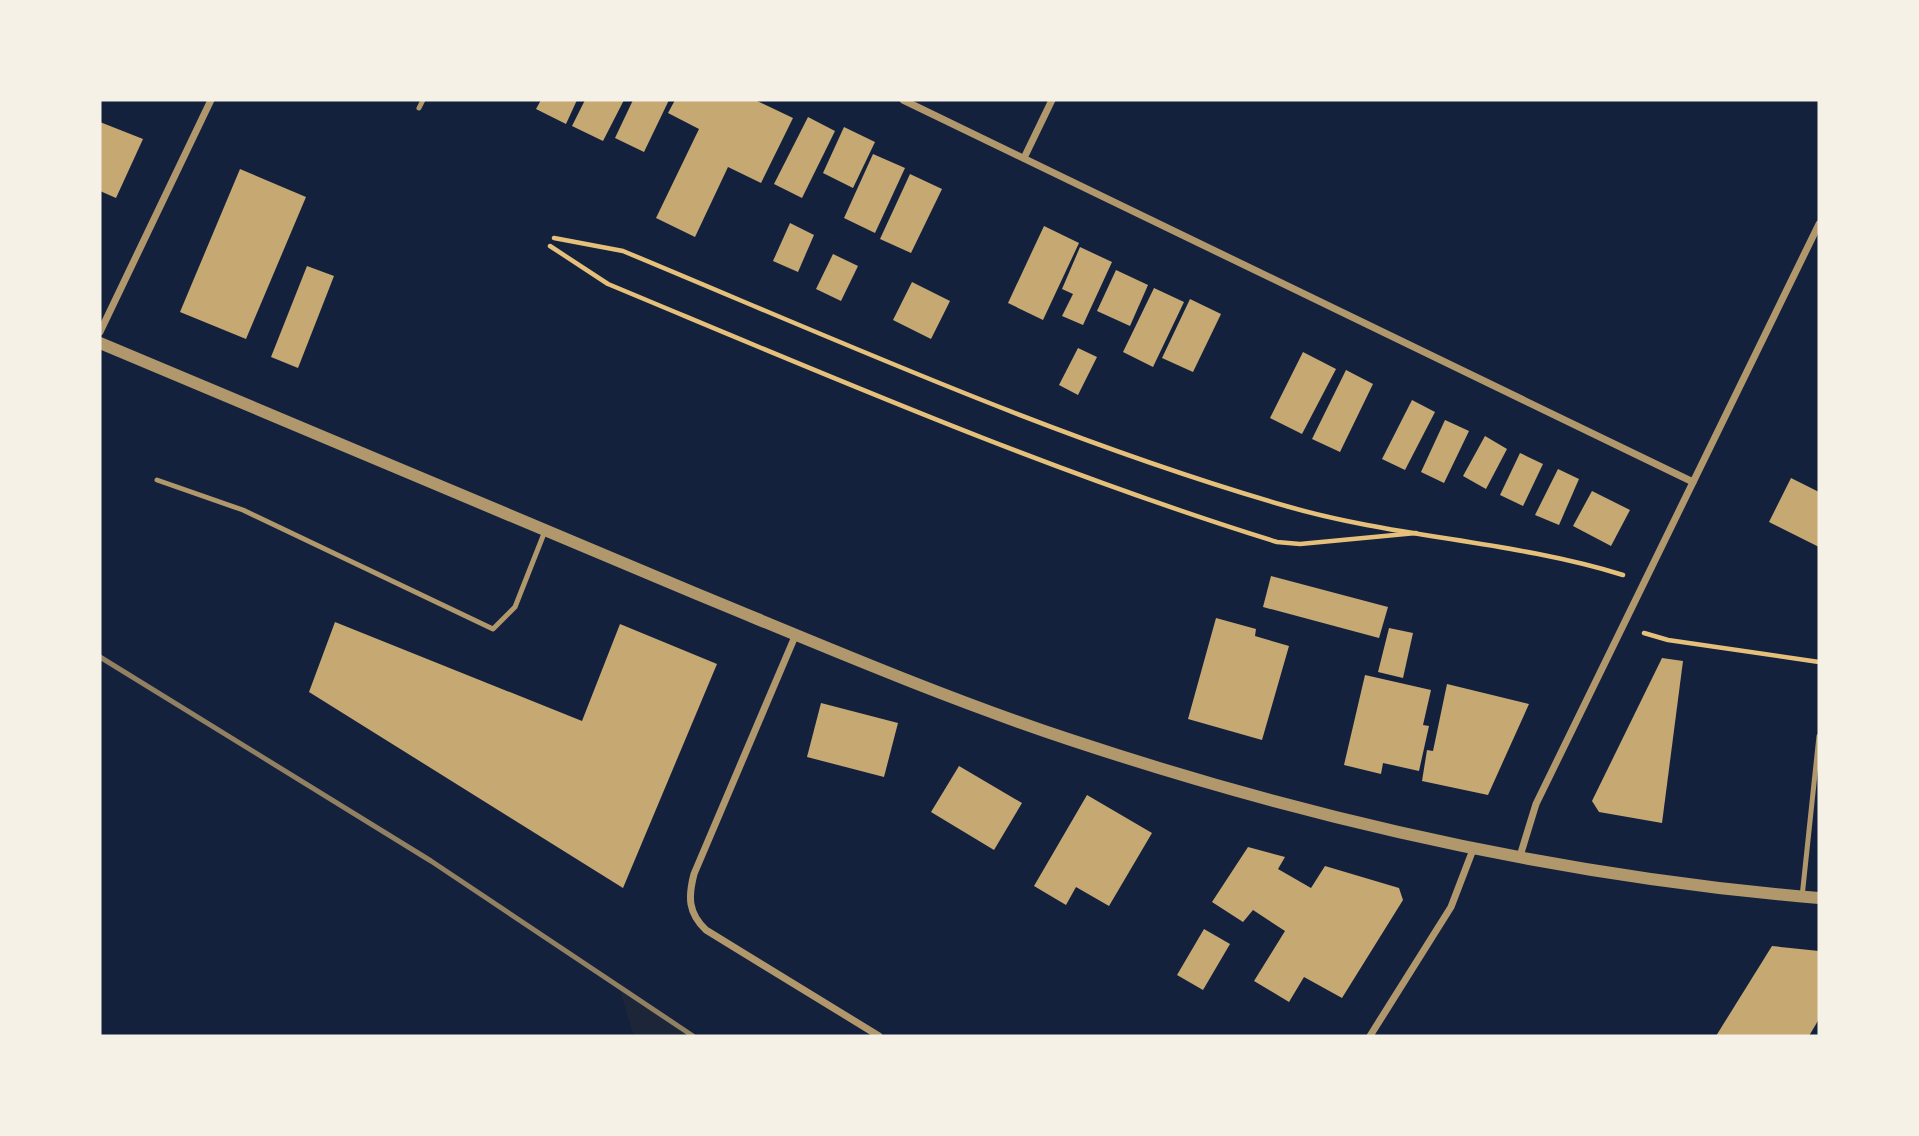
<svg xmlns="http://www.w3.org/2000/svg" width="1919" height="1136" font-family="Helvetica,sans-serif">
	<rect width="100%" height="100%" fill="#14213d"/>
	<polygon fill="#1d2539" points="619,987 690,1036 634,1036"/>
	<g fill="#c6a872">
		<polygon points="541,100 577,100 566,124 536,109"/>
		<polygon points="585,100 624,100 603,141 572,126"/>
		<polygon points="633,100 669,100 644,152 615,138"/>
		<polygon points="675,100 755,100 793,118 761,183 728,167 695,237 656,218 699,129 668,113"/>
		<polygon points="808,117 835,131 802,198 774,184"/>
		<polygon points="100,122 143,139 116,198 100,191"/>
		<polygon points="844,127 875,142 853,188 823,173"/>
		<polygon points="873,154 905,168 875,233 844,218"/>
		<polygon points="240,169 306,197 246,339 180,312"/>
		<polygon points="910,174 942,189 911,253 880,239"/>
		<polygon points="790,223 814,235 798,272 773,261"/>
		<polygon points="1044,226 1079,243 1043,320 1008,303"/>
		<polygon points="1080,247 1112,262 1083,325 1062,316 1073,294 1062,289"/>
		<polygon points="833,254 858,266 841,301 816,289"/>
		<polygon points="307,266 334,276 298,368 271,357"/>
		<polygon points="1116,270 1148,285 1130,326 1097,311"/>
		<polygon points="912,282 950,301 931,339 893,320"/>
		<polygon points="1154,288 1184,302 1153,367 1123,352"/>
		<polygon points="1190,299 1221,314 1193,372 1162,358"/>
		<polygon points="1078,348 1097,357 1078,395 1059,385"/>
		<polygon points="1303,352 1336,369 1302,434 1270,418"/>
		<polygon points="1346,370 1373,384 1340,452 1312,439"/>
		<polygon points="1412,400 1435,412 1405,470 1382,459"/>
		<polygon points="1445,420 1469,431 1444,483 1421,472"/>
		<polygon points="1485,436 1507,449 1486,489 1463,476"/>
		<polygon points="1520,453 1543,464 1523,506 1500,495"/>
		<polygon points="1558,469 1579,479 1559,525 1535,515"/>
		<polygon points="1791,478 1819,492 1819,547 1769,522"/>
		<polygon points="1592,491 1630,510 1611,546 1573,526"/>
		<polygon points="1271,576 1388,607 1379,638 1263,607"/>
		<polygon points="1216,618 1256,629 1255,636 1289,646 1262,740 1188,719"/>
		<polygon points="335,622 582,721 620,624 717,664 623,888 309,692"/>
		<polygon points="1389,628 1413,633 1403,678 1378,672"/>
		<polygon points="1662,658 1683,661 1662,823 1599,812 1592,801"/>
		<polygon points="1365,675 1431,690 1423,725 1429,726 1419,771 1383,763 1381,774 1344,765"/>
		<polygon points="1447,684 1529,704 1488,795 1422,781 1427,750 1433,751"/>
		<polygon points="821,703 898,723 884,777 807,757"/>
		<polygon points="959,766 1022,803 994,850 931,812"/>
		<polygon points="1087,795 1152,833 1109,906 1076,887 1066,905 1034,886"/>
		<polygon points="1248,847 1285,857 1278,869 1311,888 1325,866 1399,888 1403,900 1342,998 1304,977 1289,1002 1254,981 1285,931 1253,910 1243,922 1212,902"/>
		<polygon points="1204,929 1230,944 1203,990 1177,975"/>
		<polygon points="1772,946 1819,951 1819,1019 1809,1036 1716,1036"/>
	</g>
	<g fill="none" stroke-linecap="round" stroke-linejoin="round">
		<g stroke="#e5c07b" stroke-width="4.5">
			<path d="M554,238L623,251C842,342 1058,440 1286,506C1396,538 1514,541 1623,575"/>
			<path d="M550,246L608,284C829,376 1048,471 1277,542L1300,544L1416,533"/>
			<polyline points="1644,633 1668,640 1819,662"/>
		</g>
		<g stroke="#b1986c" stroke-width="5">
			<polyline points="419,108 423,100"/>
			<polyline points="157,480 243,510 493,629 515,607 545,531"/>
			<polyline points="1802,897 1819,736"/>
		</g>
		<g stroke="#b1986c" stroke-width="7">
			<polyline points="903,100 1693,482"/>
			<polyline points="1024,158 1052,100"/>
			<polyline points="100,332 211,100"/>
			<path d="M796,634L694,874C688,897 688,913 706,930L879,1036"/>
			<polyline points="1520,856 1536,804 1819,224"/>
			<polyline points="1370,1036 1451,907 1474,847"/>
		</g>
		<path stroke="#b1986c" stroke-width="12" d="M100,343C299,426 498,511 697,594C821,645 944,698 1071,740C1312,820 1566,877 1819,898"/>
		<polyline stroke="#918062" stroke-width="5" points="100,657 431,861 693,1036"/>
	</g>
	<rect width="1919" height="1136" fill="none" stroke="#f6f1e7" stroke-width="203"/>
</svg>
